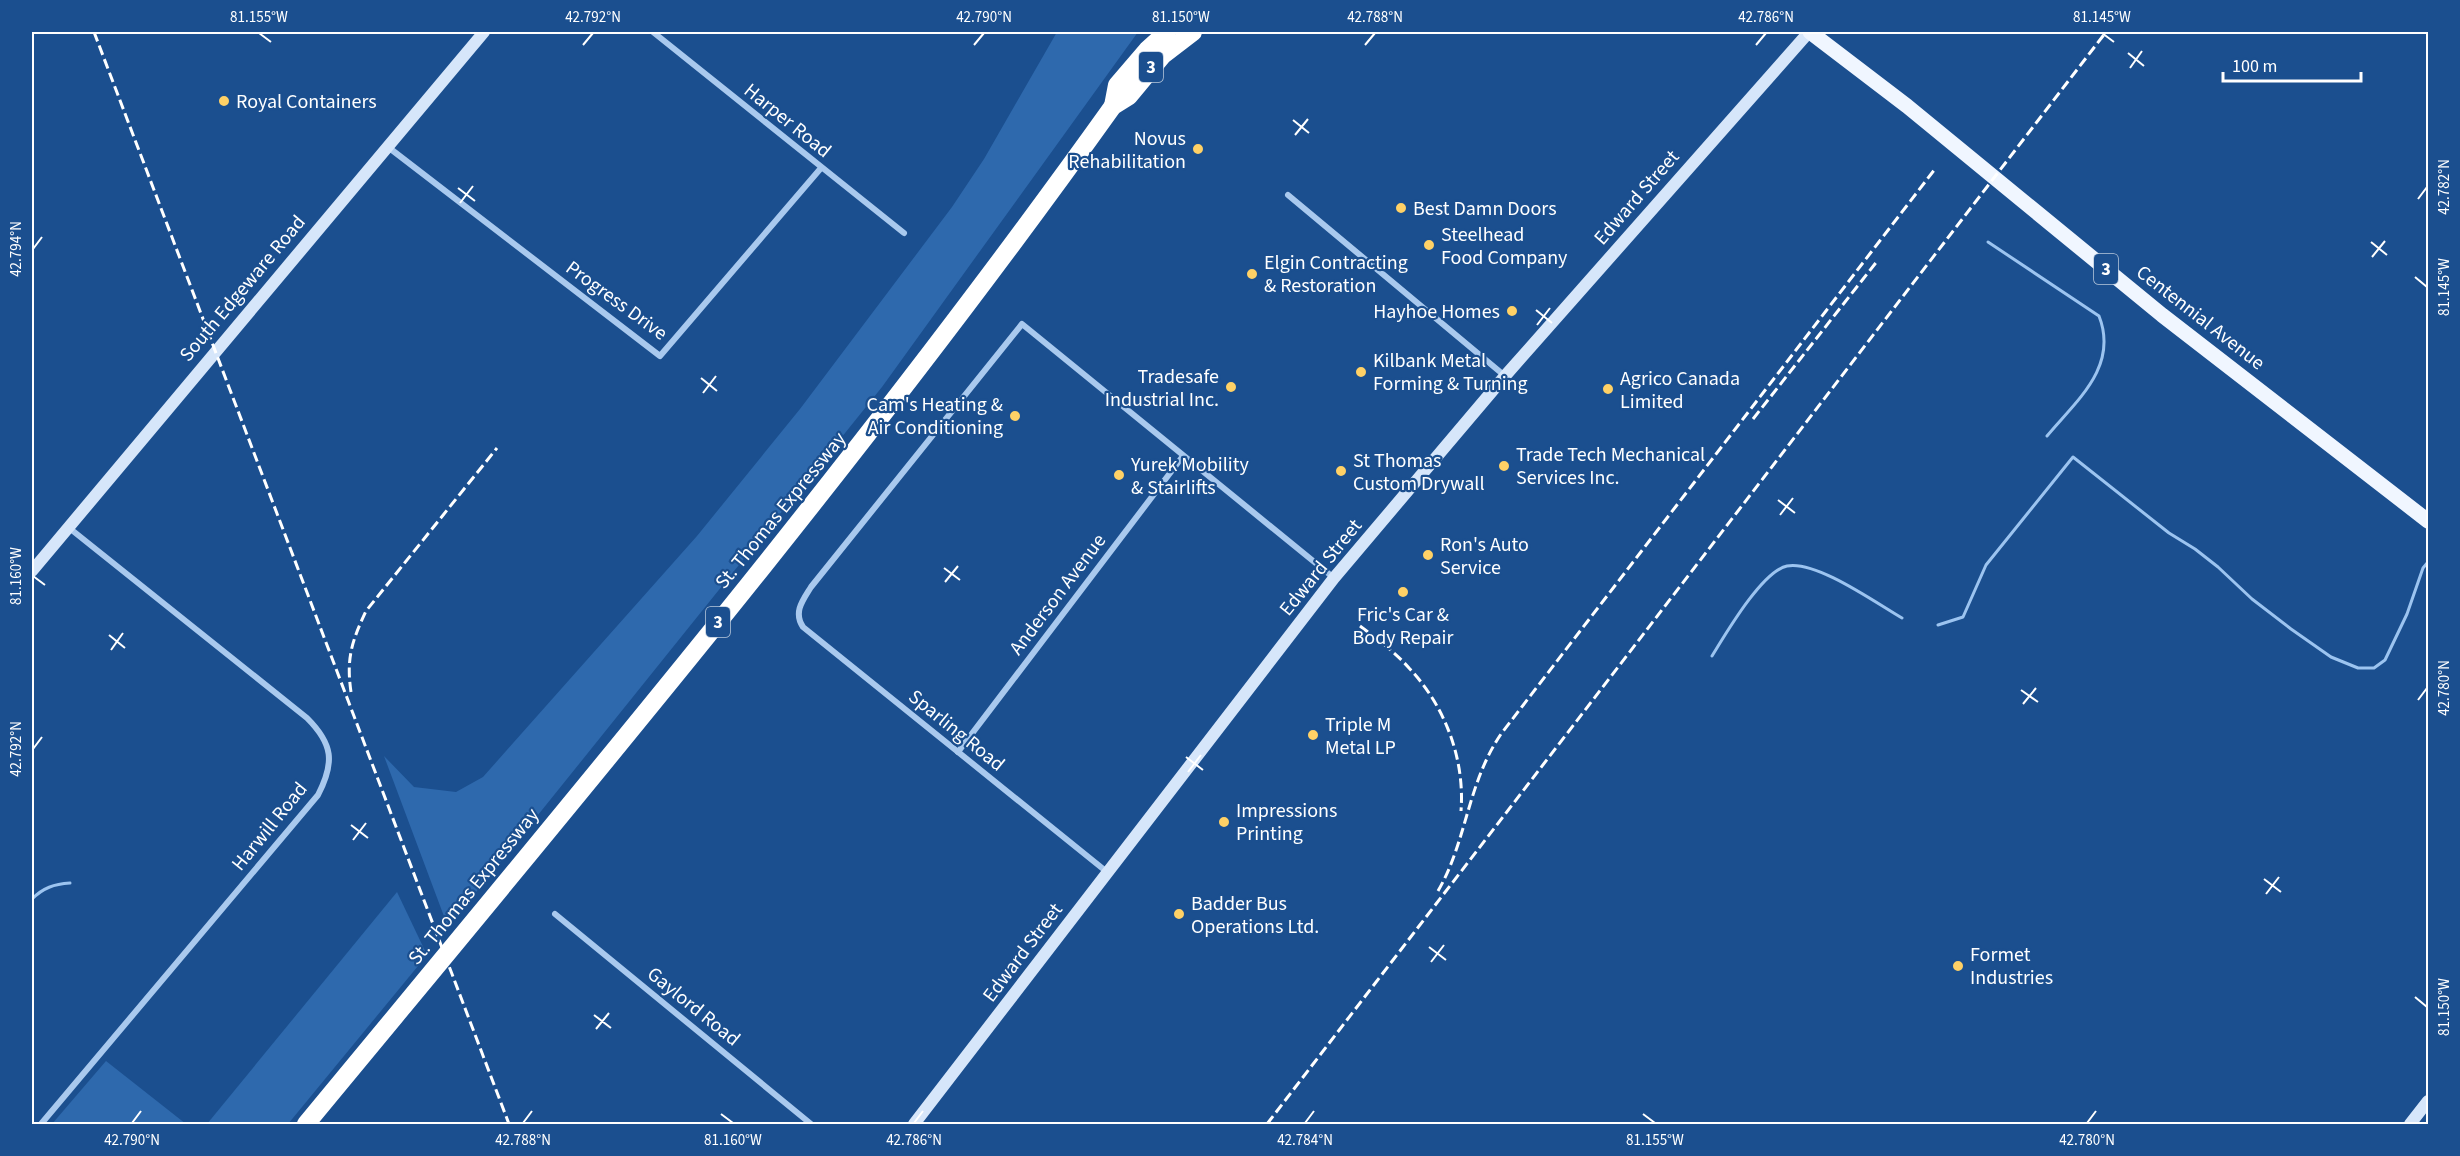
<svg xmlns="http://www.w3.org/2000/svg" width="2460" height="1156" font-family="'Source Sans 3',sans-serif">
	<rect width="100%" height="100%" fill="#1b4f8f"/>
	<g fill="#2e69ad">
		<polygon points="1057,32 1138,32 882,387 448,927 384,756 414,787 456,792 483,777 697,536 800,409 952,207 984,159"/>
		<polygon points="397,892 427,955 288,1124 207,1124"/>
		<polygon points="106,1061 186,1124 52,1124"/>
	</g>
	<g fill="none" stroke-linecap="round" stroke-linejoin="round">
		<g stroke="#9cc4f0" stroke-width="3">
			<path d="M1988,242L2099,316C2119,367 2076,401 2047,436"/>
			<polyline points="1938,625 1963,617 1986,565 2073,457 2169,533 2195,549 2218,567 2252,599 2291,629 2331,657 2358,668 2374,668 2385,660 2407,614 2423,568 2428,562"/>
			<path d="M1712,656C1725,635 1762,571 1787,566C1816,560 1876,603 1902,618"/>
			<path d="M32,899C43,888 54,884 70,883"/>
		</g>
		<g stroke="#a9c9ee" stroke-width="6">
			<polyline points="653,32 904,233"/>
			<polyline points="388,147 660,356 821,168"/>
			<polyline points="1288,195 1505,376"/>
			<polyline points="958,752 1183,456"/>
			<path d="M1107,872L803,627C793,612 803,600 811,587L1022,324L1334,578"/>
			<polyline points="555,914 811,1124"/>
			<path d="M41,1124L318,795C335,762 333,744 307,718L68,527"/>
		</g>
		<g stroke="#d6e6fa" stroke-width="12">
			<polyline points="32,571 484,32"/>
			<polyline points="914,1124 1334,578 1505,376 1809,32"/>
			<polyline points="2410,1124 2428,1101"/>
		</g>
		<polyline stroke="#f0f6ff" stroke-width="15" points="1810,32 1907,106 2162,315 2428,521"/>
		<g stroke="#fff" stroke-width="18">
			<polyline points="1113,106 1117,85 1147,50 1167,32"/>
			<path d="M306,1124C582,790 861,459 1113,106L1129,96L1163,55L1193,32"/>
		</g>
		<g stroke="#fff" stroke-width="3" stroke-dasharray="10 4.5" stroke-linecap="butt">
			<polyline points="94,32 509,1124"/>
			<polyline points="1753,419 1878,260"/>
			<path d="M1360,626C1377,639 1395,652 1409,668C1445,706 1465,759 1461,811"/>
			<path d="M351,692C346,658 352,641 366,611L497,448"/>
			<path d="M1438,891C1467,841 1467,784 1501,734L1935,169"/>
			<polyline points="1267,1124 2106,32"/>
		</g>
	</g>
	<path fill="none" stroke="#fff" stroke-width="2" d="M259,33L271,42M1181,33L1193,42M2102,33L2114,42M583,45L593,33M974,45L984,33M1365,45L1375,33M1756,45L1766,33M2128,53L2144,66M2130,68L2142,51M1293,120L1309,133M1295,135L1308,119M458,188L475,201M2418,199L2427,187M460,203L473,186M2371,242L2387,255M33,249L42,237M2372,257L2385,241M2415,277L2427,287M1536,310L1552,323M1537,325L1550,308M701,378L717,391M703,393L716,376M1778,500L1795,513M1780,515L1793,498M944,568L960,580M33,576L45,585M945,582L958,566M109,635L125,648M111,650L123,633M2021,690L2038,702M2418,700L2427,688M2023,704L2036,688M33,749L42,737M1186,757L1203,770M1188,772L1201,755M351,825L368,838M353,840L366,823M2264,879L2281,892M2266,894L2279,877M1429,947L1446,960M1431,962L1444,945M2415,997L2427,1007M594,1015L611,1028M596,1029L609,1013M721,1114L733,1123M1643,1114L1655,1123M132,1123L141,1111M523,1123L532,1111M914,1123L923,1111M1305,1123L1314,1111M2087,1123L2096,1111"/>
	<g fill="#ffd166" stroke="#1b4f8f" stroke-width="2">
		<circle cx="224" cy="101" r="6"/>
		<circle cx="1198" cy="149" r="6"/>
		<circle cx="1401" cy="208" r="6"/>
		<circle cx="1429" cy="245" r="6"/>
		<circle cx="1252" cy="274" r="6"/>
		<circle cx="1512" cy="311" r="6"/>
		<circle cx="1361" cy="372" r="6"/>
		<circle cx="1231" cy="387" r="6"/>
		<circle cx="1608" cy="389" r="6"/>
		<circle cx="1015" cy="416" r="6"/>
		<circle cx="1504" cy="466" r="6"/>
		<circle cx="1341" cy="471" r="6"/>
		<circle cx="1119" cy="475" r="6"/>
		<circle cx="1428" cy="555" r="6"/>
		<circle cx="1403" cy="592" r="6"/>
		<circle cx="1313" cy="735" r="6"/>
		<circle cx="1224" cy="822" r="6"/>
		<circle cx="1179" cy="914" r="6"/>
		<circle cx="1958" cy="966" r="6"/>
	</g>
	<g text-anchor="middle" stroke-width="4.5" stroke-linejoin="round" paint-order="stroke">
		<g fill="#1b4f8f" stroke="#bbcadd" stroke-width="1.5">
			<rect x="1139" y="52" width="24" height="30" rx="4.5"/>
			<rect x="2094" y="254" width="24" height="30" rx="4.5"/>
			<rect x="706" y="607" width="24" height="30" rx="4.5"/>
		</g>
		<g font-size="18" font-weight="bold" fill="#fff">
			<text x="1151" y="73">3</text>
			<text x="2106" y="275">3</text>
			<text x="718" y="628">3</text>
		</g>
		<g font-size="20" fill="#fff" stroke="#1b4f8f" text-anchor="start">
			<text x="236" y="108">Royal Containers</text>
			<text x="1186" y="145" text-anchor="end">Novus<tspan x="1186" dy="23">Rehabilitation</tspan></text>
			<text x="1413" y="215">Best Damn Doors</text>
			<text x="1441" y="241">Steelhead<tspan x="1441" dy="23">Food Company</tspan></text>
			<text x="1264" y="269">Elgin Contracting<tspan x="1264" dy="23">&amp; Restoration</tspan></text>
			<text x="1500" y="318" text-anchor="end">Hayhoe Homes</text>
			<text x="1373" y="367">Kilbank Metal<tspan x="1373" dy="23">Forming &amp; Turning</tspan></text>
			<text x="1219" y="383" text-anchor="end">Tradesafe<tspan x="1219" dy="23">Industrial Inc.</tspan></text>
			<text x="1620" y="385">Agrico Canada<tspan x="1620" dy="23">Limited</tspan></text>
			<text x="1003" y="411" text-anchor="end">Cam's Heating &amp;<tspan x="1003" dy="23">Air Conditioning</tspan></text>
			<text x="1516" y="461">Trade Tech Mechanical<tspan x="1516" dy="23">Services Inc.</tspan></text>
			<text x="1353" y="467">St Thomas<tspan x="1353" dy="23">Custom Drywall</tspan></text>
			<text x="1131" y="471">Yurek Mobility<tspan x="1131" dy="23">&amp; Stairlifts</tspan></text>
			<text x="1440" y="551">Ron's Auto<tspan x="1440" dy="23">Service</tspan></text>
			<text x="1403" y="621" text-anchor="middle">Fric's Car &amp;<tspan x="1403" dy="23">Body Repair</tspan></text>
			<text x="1325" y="731">Triple M<tspan x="1325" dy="23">Metal LP</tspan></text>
			<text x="1236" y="817">Impressions<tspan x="1236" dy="23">Printing</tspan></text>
			<text x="1191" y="910">Badder Bus<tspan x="1191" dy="23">Operations Ltd.</tspan></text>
			<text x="1970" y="961">Formet<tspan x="1970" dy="23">Industries</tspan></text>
		</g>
		<g font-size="20" fill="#fff" stroke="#1b4f8f">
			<text transform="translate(788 120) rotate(39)" y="7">Harper Road</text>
			<text transform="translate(1636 197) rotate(-49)" y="7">Edward Street</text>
			<text transform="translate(242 288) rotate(-50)" y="7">South Edgeware Road</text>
			<text transform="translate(617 300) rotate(36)" y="7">Progress Drive</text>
			<text transform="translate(2201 317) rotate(38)" y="7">Centennial Avenue</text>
			<text transform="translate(780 510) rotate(-51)" y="7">St. Thomas Expressway</text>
			<text transform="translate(1320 567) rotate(-51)" y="7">Edward Street</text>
			<text transform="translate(1057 594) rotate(-53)" y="7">Anderson Avenue</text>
			<text transform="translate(957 730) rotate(39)" y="7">Sparling Road</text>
			<text transform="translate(269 826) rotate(-51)" y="7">Harwill Road</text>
			<text transform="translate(473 886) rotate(-51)" y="7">St. Thomas Expressway</text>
			<text transform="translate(1022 952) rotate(-53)" y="7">Edward Street</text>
			<text transform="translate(694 1006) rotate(39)" y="7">Gaylord Road</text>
		</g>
	</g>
	<rect width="2460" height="1156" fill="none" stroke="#1b4f8f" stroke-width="66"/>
	<path d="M2223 72v9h138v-9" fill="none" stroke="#ffffff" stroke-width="3"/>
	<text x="2232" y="72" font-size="18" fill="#ffffff" stroke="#1b4f8f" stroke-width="4.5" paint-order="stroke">100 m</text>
	<rect x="33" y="33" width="2394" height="1090" fill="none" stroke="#fff" stroke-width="2"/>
	<g font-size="15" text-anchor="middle" fill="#fff">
		<text x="259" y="22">81.155°W</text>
		<text x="593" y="22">42.792°N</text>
		<text x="984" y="22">42.790°N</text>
		<text x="1181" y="22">81.150°W</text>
		<text x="1375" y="22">42.788°N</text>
		<text x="1766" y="22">42.786°N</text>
		<text x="2102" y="22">81.145°W</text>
		<text transform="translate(2444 187) rotate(-90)" y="5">42.782°N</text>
		<text transform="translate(16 249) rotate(-90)" y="5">42.794°N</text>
		<text transform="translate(2444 287) rotate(-90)" y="5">81.145°W</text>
		<text transform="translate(16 576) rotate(-90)" y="5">81.160°W</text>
		<text transform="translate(2444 688) rotate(-90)" y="5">42.780°N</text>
		<text transform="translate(16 749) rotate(-90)" y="5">42.792°N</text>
		<text transform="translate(2444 1007) rotate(-90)" y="5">81.150°W</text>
		<text x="132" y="1145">42.790°N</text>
		<text x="523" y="1145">42.788°N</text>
		<text x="733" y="1145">81.160°W</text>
		<text x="914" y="1145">42.786°N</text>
		<text x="1305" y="1145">42.784°N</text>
		<text x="1655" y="1145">81.155°W</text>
		<text x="2087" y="1145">42.780°N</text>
	</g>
</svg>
